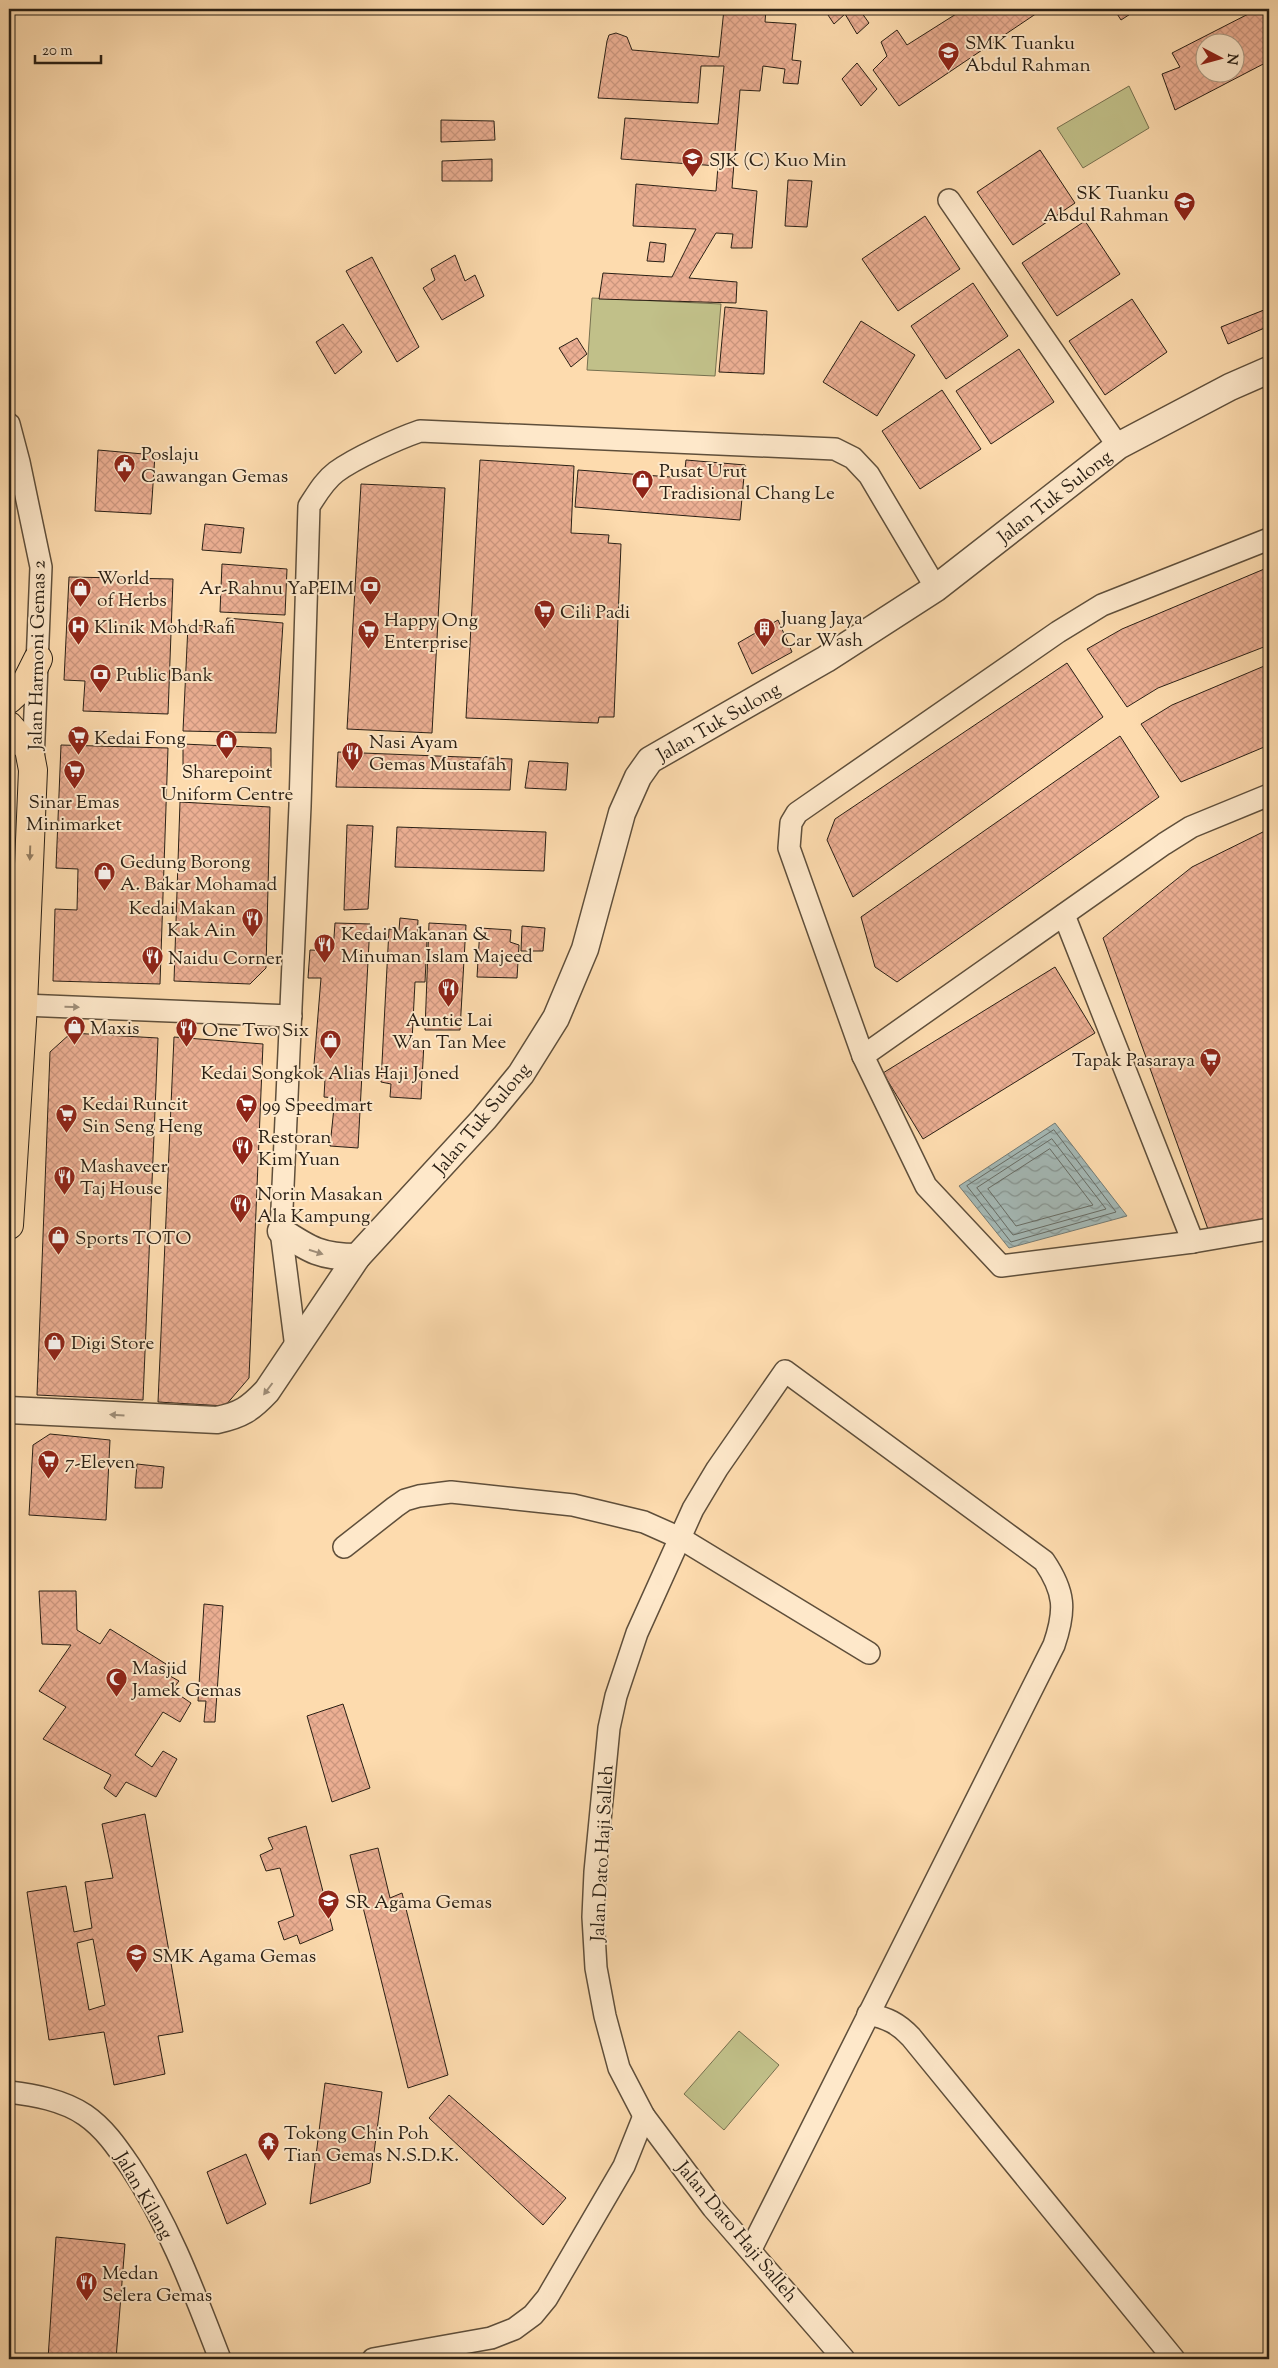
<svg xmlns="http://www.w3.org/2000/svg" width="1278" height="2368" font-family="'Sorts Mill Goudy',serif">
	<defs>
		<pattern id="water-waves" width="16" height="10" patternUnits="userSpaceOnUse" patternTransform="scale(1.25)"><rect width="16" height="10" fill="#a4b8b5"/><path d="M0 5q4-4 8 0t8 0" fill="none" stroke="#869592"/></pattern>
		<pattern id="building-cross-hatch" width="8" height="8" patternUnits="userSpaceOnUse" patternTransform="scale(1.25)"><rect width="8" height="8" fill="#ecaf93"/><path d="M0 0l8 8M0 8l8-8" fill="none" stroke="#cb967e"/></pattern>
	</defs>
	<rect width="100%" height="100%" fill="#fddbae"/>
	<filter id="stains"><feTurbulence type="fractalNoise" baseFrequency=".004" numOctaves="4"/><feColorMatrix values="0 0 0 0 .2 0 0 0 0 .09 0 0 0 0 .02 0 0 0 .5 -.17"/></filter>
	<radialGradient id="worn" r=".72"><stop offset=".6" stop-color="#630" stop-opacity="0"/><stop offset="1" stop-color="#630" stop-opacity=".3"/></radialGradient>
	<g fill="#c1c089" stroke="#76704f">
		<polygon points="1129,86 1149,128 1083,168 1057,128"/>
		<polygon points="592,298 721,304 715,376 587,370"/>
		<polygon points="739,2031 779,2065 724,2130 684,2094"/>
	</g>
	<polygon fill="url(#water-waves)" stroke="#737b75" points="1055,1123 1127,1216 1009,1248 959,1186"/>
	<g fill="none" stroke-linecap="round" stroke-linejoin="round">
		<g stroke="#676c65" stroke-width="1">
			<polygon points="1054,1130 1116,1212 1011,1242 967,1186"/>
			<polygon points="1052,1139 1106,1209 1013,1235 977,1188"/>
			<polygon points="1050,1149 1093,1205 1016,1226 988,1189"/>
		</g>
	</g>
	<g fill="url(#building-cross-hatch)" stroke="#2a2015" fill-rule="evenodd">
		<polygon points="724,9 766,9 765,22 796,24 792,60 801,61 798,84 783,83 785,69 763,66 760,91 740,90 732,188 757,191 752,248 731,248 733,234 716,233 689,278 737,282 736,303 599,299 603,273 672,277 696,229 633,226 636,184 716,191 718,166 621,159 625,118 718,124 724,66 701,66 698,103 598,98 607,41 609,35 616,33 627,37 632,50 719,57"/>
		<polygon points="824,9 859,9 869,23 857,34 845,14 834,24"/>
		<polygon points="964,9 1043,9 899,106 873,70 887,56 881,42 897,30 907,45"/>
		<polygon points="1114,9 1138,9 1121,20"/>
		<path d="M1258,9H1269V61L1175,110L1162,74L1180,67L1172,53ZM1206,42H1236V72H1206Z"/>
		<polygon points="857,63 877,89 861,106 842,79"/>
		<polygon points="441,120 494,121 495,140 441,142"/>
		<polygon points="1040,150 1075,203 1013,245 977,192"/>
		<polygon points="492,159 492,181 442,181 442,161"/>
		<polygon points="788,180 812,181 807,227 785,226"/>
		<polygon points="925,216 960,269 898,311 862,259"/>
		<polygon points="1085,221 1120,274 1057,316 1022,263"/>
		<polygon points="650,242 666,244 664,262 647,261"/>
		<polygon points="455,255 465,281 475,275 484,296 442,320 423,288 435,280 431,269"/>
		<polygon points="372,257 419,347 397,362 346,271"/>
		<polygon points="973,283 1008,336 946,379 911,326"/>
		<polygon points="1132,299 1167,352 1105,395 1069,341"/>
		<polygon points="725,307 767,311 764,374 719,372"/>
		<polygon points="1269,308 1269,326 1228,344 1221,327"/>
		<polygon points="861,321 915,355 877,416 823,382"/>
		<polygon points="343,324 362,352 335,374 316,342"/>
		<polygon points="577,338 587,354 571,367 559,348"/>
		<polygon points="1019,349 1054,402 991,444 956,391"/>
		<polygon points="942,390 981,449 920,489 882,431"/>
		<polygon points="98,450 155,455 151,514 95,511"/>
		<polygon points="480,460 574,466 571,533 609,535 608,543 621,544 614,717 599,717 598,723 466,718"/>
		<polygon points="686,460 745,465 740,520 575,507 578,470 684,478"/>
		<polygon points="361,484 445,488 432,733 347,729"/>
		<polygon points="205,524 244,528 241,553 202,550"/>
		<polygon points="222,564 287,569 285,615 220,612"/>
		<polygon points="1269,567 1269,645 1158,688 1127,707 1087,649 1122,629"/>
		<polygon points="69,577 173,579 168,714 83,711 85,681 64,680"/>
		<polygon points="227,618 283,623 276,733 183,731 188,625 225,627"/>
		<polygon points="778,620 792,652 752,674 738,643"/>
		<polygon points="1067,663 1103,717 853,897 827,840 835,819"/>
		<polygon points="1269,664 1269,745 1181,782 1141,724 1172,705"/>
		<polygon points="1120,736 1159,797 897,982 875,967 861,917"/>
		<polygon points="183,744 271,748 271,773 183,770"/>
		<polygon points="61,745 168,748 160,984 53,981 55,909 77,910 78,869 56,868"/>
		<polygon points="338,752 512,759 510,790 336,787"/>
		<polygon points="529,761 568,763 566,790 525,788"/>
		<polygon points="180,802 270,807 266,968 250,984 174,981"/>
		<polygon points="347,825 373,826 368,909 344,910"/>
		<polygon points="397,827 546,832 544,871 395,867"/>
		<polygon points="1269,829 1269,1218 1209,1232 1103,938 1192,867"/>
		<polygon points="400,918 418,920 417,940 427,941 425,982 415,982 412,1041 424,1042 421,1099 390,1097 391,1084 381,1082 389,929 399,930"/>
		<polygon points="335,923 370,924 358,1148 330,1146 335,1098 324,1097 325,1079 313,1077 321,978 308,978 310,950 333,951"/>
		<polygon points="429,923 466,925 460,1030 425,1030"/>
		<polygon points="522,926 545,928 543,951 521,951"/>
		<polygon points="480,928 511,930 510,942 519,945 517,978 477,977"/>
		<polygon points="1055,967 1095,1033 923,1139 883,1073"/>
		<polygon points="71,1033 158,1038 143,1400 37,1395 50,1052"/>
		<polygon points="174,1037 263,1044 249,1378 225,1406 158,1402"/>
		<polygon points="50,1434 110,1440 106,1520 29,1515 33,1445"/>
		<polygon points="137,1464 164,1467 162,1488 135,1488"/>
		<polygon points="39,1591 76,1591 77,1630 100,1644 110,1629 166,1664 161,1671 179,1681 172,1690 191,1703 180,1722 163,1712 135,1755 152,1767 163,1751 177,1759 156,1797 126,1782 116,1797 104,1788 111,1775 43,1739 66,1707 39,1691 71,1645 42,1644"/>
		<polygon points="204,1604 223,1606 215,1722 204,1722 206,1701 198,1701"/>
		<polygon points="343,1704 370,1788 332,1802 307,1716"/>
		<path d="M145,1814L183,2032L158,2036L165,2074L114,2085L104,2032L49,2040L27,1892L66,1886L74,1932L92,1928L85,1882L113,1878L102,1824ZM93,1939L105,2005L89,2010L77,1943Z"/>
		<polygon points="306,1826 333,1930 300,1944 297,1935 284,1940 278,1922 294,1916 280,1868 266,1871 260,1855 273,1849 268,1838"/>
		<polygon points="378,1848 390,1898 402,1893 448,2075 408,2088 350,1855"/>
		<polygon points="325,2083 382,2092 370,2183 310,2204"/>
		<polygon points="449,2095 566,2198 543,2225 429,2118"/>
		<polygon points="246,2154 266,2204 227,2224 207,2172"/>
		<polygon points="56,2237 125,2244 116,2359 48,2359"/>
	</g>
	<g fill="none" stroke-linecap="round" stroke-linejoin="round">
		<defs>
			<g id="minor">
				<polyline points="949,200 1118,446"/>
				<polyline points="9,424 19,462 41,567 33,762"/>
				<polyline points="1269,539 1102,605 1058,632 797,813 791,823 789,848 863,1056 926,1186 1001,1266 1193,1242 1269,1229"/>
				<polyline points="1064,915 1193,1242"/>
				<polyline points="23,1005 291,1016"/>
				<polyline points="863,1056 1164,844 1191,827 1269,795"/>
				<path d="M296,1348L281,1231L300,806L309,506C317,494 324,481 336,472C355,458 397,439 420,431L835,449L853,458L869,475L936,588"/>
				<polyline points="344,1547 395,1507 405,1500 419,1496 451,1492 573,1505 644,1522 680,1538 869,1653"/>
				<path d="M868,2014C887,2018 898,2023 911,2037L1174,2359"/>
				<path d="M9,2092C34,2095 63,2100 85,2115C104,2128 117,2147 130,2166C170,2226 194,2292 220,2359"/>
				<path d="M751,2249L1054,1645C1066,1610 1065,1592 1044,1561L785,1371L717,1469L693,1509L637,1633L616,1696L609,1728L595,1872L593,1917L596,1968L605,2016L619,2068L644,2116L713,2208L844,2359"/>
				<polyline points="373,2359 491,2338 514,2329 533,2315 547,2298 624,2166 644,2116"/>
			</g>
			<g id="tertiary">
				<path d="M281,1231C310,1250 321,1257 357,1257"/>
				<path d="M9,1410L217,1420C241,1415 250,1409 267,1391L357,1257L484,1119L521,1074L556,1018L585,949L622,813L638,777L650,760L826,659L936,588L1118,446L1230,387L1269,370"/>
			</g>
			<g id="trunk">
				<polyline points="9,699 26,683 38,659"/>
				<polyline points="9,726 29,749 33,770 23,1005 9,1225"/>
			</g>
		</defs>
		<use href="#minor" stroke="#5f4f3b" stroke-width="24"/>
		<use href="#tertiary" stroke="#5f4f3b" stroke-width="29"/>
		<use href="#trunk" stroke="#2a2015" stroke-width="30"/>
		<use href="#minor" stroke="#fee8ca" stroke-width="21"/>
		<use href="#tertiary" stroke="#fee8ca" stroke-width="26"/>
		<use href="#trunk" stroke="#fddbae" stroke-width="28"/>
	</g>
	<defs><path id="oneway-solid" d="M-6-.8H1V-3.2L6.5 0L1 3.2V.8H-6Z" transform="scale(1.25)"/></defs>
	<use fill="#947e62" href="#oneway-solid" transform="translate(30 853) rotate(92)"/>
	<g fill="#9f8e79">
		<use href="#oneway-solid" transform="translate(72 1007) rotate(2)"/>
		<use href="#oneway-solid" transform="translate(316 1252) rotate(18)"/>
		<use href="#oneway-solid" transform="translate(268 1389) rotate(127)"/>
		<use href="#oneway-solid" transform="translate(117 1415) rotate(-177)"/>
	</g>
	<defs>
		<symbol id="school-pin" viewBox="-11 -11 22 30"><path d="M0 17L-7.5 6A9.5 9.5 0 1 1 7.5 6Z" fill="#8f2418" stroke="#fee8ca"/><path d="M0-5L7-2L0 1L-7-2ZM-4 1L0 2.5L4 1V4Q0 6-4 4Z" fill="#fff"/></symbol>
		<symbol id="civic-pin" viewBox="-11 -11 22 30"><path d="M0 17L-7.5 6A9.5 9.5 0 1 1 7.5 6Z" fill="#8f2418" stroke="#fee8ca"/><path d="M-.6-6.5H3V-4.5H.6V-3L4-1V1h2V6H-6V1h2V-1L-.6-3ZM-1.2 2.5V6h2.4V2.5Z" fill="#fff"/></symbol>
		<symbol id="shop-pin" viewBox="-11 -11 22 30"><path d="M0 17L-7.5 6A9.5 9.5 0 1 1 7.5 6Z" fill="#8f2418" stroke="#fee8ca"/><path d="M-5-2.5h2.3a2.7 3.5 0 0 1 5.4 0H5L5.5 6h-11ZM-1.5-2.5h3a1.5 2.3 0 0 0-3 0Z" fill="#fff"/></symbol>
		<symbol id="bank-pin" viewBox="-11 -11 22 30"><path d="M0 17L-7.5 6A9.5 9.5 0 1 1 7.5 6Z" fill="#8f2418" stroke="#fee8ca"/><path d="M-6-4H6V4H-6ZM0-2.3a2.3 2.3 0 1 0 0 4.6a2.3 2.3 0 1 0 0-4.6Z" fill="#fff"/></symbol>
		<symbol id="supermarket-pin" viewBox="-11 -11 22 30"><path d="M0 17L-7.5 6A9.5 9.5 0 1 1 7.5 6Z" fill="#8f2418" stroke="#fee8ca"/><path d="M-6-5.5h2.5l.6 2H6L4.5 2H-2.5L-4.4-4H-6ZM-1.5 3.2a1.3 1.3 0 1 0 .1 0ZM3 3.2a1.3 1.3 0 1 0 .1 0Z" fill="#fff"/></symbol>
		<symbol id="hospital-pin" viewBox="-11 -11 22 30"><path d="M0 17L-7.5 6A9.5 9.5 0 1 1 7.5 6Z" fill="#8f2418" stroke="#fee8ca"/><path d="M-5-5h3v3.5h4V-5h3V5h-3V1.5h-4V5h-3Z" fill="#fff"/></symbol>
		<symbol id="building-pin" viewBox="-11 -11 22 30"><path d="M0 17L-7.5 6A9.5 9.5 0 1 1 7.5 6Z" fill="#8f2418" stroke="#fee8ca"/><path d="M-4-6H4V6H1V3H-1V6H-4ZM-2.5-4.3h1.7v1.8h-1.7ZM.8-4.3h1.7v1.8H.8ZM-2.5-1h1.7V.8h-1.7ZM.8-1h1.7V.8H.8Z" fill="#fff"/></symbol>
		<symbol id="restaurant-pin" viewBox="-11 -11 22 30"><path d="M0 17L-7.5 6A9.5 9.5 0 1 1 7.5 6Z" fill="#8f2418" stroke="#fee8ca"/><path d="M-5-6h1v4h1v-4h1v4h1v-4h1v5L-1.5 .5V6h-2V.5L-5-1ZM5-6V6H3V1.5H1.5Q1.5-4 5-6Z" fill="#fff"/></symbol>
		<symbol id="mosque-pin" viewBox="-11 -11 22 30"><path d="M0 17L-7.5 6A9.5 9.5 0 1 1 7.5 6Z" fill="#8f2418" stroke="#fee8ca"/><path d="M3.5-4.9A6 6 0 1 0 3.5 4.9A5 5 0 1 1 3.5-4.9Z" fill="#fff"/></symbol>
		<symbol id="temple-pin" viewBox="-11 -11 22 30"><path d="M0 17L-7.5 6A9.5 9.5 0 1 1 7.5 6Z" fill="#8f2418" stroke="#fee8ca"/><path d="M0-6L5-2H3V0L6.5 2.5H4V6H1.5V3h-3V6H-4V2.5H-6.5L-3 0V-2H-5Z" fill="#fff"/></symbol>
	</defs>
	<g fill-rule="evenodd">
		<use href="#school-pin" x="936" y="40" width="25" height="34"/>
		<use href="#school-pin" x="680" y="146" width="25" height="34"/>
		<use href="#school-pin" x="1172" y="190" width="25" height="34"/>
		<use href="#civic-pin" x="112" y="452" width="25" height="34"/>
		<use href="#shop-pin" x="630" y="468" width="25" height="34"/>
		<use href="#bank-pin" x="358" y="574" width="25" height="34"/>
		<use href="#shop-pin" x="68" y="576" width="25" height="34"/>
		<use href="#supermarket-pin" x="532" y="598" width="25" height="34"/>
		<use href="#hospital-pin" x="66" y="614" width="25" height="34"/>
		<use href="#building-pin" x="752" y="616" width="25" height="34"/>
		<use href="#supermarket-pin" x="356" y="618" width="25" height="34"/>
		<use href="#bank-pin" x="88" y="662" width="25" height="34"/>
		<use href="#supermarket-pin" x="66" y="724" width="25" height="34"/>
		<use href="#shop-pin" x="214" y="728" width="25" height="34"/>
		<use href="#restaurant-pin" x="340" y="740" width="25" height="34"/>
		<use href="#supermarket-pin" x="62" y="758" width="25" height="34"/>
		<use href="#shop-pin" x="92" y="860" width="25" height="34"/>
		<use href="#restaurant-pin" x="240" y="906" width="25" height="34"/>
		<use href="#restaurant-pin" x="312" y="932" width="25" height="34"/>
		<use href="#restaurant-pin" x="140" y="944" width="25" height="34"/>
		<use href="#restaurant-pin" x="436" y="976" width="25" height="34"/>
		<use href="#shop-pin" x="62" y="1014" width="25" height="34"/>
		<use href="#restaurant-pin" x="174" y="1016" width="25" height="34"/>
		<use href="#shop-pin" x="318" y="1028" width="25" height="34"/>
		<use href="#supermarket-pin" x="1198" y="1046" width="25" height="34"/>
		<use href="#supermarket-pin" x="234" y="1092" width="25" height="34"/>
		<use href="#supermarket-pin" x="54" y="1102" width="25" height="34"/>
		<use href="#restaurant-pin" x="230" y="1134" width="25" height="34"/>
		<use href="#restaurant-pin" x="52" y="1164" width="25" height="34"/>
		<use href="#restaurant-pin" x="228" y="1192" width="25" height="34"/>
		<use href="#shop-pin" x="46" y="1224" width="25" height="34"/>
		<use href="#shop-pin" x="42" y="1330" width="25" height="34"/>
		<use href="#supermarket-pin" x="36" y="1448" width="25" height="34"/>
		<use href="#mosque-pin" x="104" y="1666" width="25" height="34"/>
		<use href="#school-pin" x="316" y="1888" width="25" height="34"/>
		<use href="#school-pin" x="124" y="1942" width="25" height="34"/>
		<use href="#temple-pin" x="256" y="2130" width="25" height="34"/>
		<use href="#restaurant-pin" x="74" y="2270" width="25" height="34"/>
	</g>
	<g text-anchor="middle" stroke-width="4" stroke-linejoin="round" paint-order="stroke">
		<g font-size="19" fill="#2a2015" stroke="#fee8ca" text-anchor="start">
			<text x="965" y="49">SMK Tuanku<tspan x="965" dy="22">Abdul Rahman</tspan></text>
			<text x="709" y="166">SJK (C) Kuo Min</text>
			<text x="1169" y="199" text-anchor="end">SK Tuanku<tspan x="1169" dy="22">Abdul Rahman</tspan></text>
			<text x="141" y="460">Poslaju<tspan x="141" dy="22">Cawangan Gemas</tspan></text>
			<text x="659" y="477">Pusat Urut<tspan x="659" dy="22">Tradisional Chang Le</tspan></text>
			<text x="97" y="584">World<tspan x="97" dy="22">of Herbs</tspan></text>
			<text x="354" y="594" text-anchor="end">Ar-Rahnu YaPEIM</text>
			<text x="560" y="618">Cili Padi</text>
			<text x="781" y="624">Juang Jaya<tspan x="781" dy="22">Car Wash</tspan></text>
			<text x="384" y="626">Happy Ong<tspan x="384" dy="22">Enterprise</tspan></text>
			<text x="94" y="633">Klinik Mohd Rafi</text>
			<text x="116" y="681">Public Bank</text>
			<text x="94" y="744">Kedai Fong</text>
			<text x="369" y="748">Nasi Ayam<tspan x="369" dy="22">Gemas Mustafah</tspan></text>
			<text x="227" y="778" text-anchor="middle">Sharepoint<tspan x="227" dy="22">Uniform Centre</tspan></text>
			<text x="74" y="808" text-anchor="middle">Sinar Emas<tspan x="74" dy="22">Minimarket</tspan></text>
			<text x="120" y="868">Gedung Borong<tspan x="120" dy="22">A. Bakar Mohamad</tspan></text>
			<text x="236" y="914" text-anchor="end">Kedai Makan<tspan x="236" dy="22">Kak Ain</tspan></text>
			<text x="341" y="940">Kedai Makanan &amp;<tspan x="341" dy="22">Minuman Islam Majeed</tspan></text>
			<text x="168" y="964">Naidu Corner</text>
			<text x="449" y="1026" text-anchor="middle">Auntie Lai<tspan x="449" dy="22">Wan Tan Mee</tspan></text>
			<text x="90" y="1034">Maxis</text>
			<text x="202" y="1036">One Two Six</text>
			<text x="1195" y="1066" text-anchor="end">Tapak Pasaraya</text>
			<text x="330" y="1079" text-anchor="middle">Kedai Songkok Alias Haji Joned</text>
			<text x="82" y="1110">Kedai Runcit<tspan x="82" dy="22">Sin Seng Heng</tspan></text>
			<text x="262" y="1111">99 Speedmart</text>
			<text x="258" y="1143">Restoran<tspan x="258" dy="22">Kim Yuan</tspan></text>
			<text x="80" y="1172">Mashaveer<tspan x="80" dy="22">Taj House</tspan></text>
			<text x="257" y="1200">Norin Masakan<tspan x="257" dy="22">Ala Kampung</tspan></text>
			<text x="75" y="1244">Sports TOTO</text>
			<text x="71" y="1349">Digi Store</text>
			<text x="65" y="1468">7-Eleven</text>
			<text x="132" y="1674">Masjid<tspan x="132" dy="22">Jamek Gemas</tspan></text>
			<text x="345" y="1908">SR Agama Gemas</text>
			<text x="152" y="1962">SMK Agama Gemas</text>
			<text x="284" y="2139">Tokong Chin Poh<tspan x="284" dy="22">Tian Gemas N.S.D.K.</tspan></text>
			<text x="102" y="2279">Medan<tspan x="102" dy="22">Selera Gemas</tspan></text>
		</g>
		<g font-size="19" fill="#2a2015" stroke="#fee8ca">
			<text transform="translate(1054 496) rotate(-38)" y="7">Jalan Tuk Sulong</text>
			<text transform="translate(36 655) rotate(-89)" y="7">Jalan Harmoni Gemas 2</text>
			<text transform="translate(718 721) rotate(-30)" y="7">Jalan Tuk Sulong</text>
			<text transform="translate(481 1118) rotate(-50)" y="7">Jalan Tuk Sulong</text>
			<text transform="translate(601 1853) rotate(-87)" y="7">Jalan Dato Haji Salleh</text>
			<text transform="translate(145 2195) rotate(60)" y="7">Jalan Kilang</text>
			<text transform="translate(738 2231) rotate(50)" y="7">Jalan Dato Haji Salleh</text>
		</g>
	</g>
	<rect width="1278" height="2368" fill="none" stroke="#fddbae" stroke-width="30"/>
	<rect x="10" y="10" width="1258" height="2348" fill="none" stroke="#2a2015" stroke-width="2.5"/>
	<rect x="15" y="15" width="1248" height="2338" fill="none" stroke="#2a2015"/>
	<g transform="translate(1220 58) rotate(96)"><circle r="24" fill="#fee8ca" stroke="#a99882"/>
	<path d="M0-4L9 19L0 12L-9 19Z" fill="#8f2418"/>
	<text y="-8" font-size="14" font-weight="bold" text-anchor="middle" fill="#2a2015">N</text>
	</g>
	<path d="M35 55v8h66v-8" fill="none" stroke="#2a2015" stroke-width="2.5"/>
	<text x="42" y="55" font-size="15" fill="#2a2015" stroke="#fee8ca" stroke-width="4" paint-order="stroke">20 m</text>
	<rect width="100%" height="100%" filter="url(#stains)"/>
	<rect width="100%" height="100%" fill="url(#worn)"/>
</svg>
